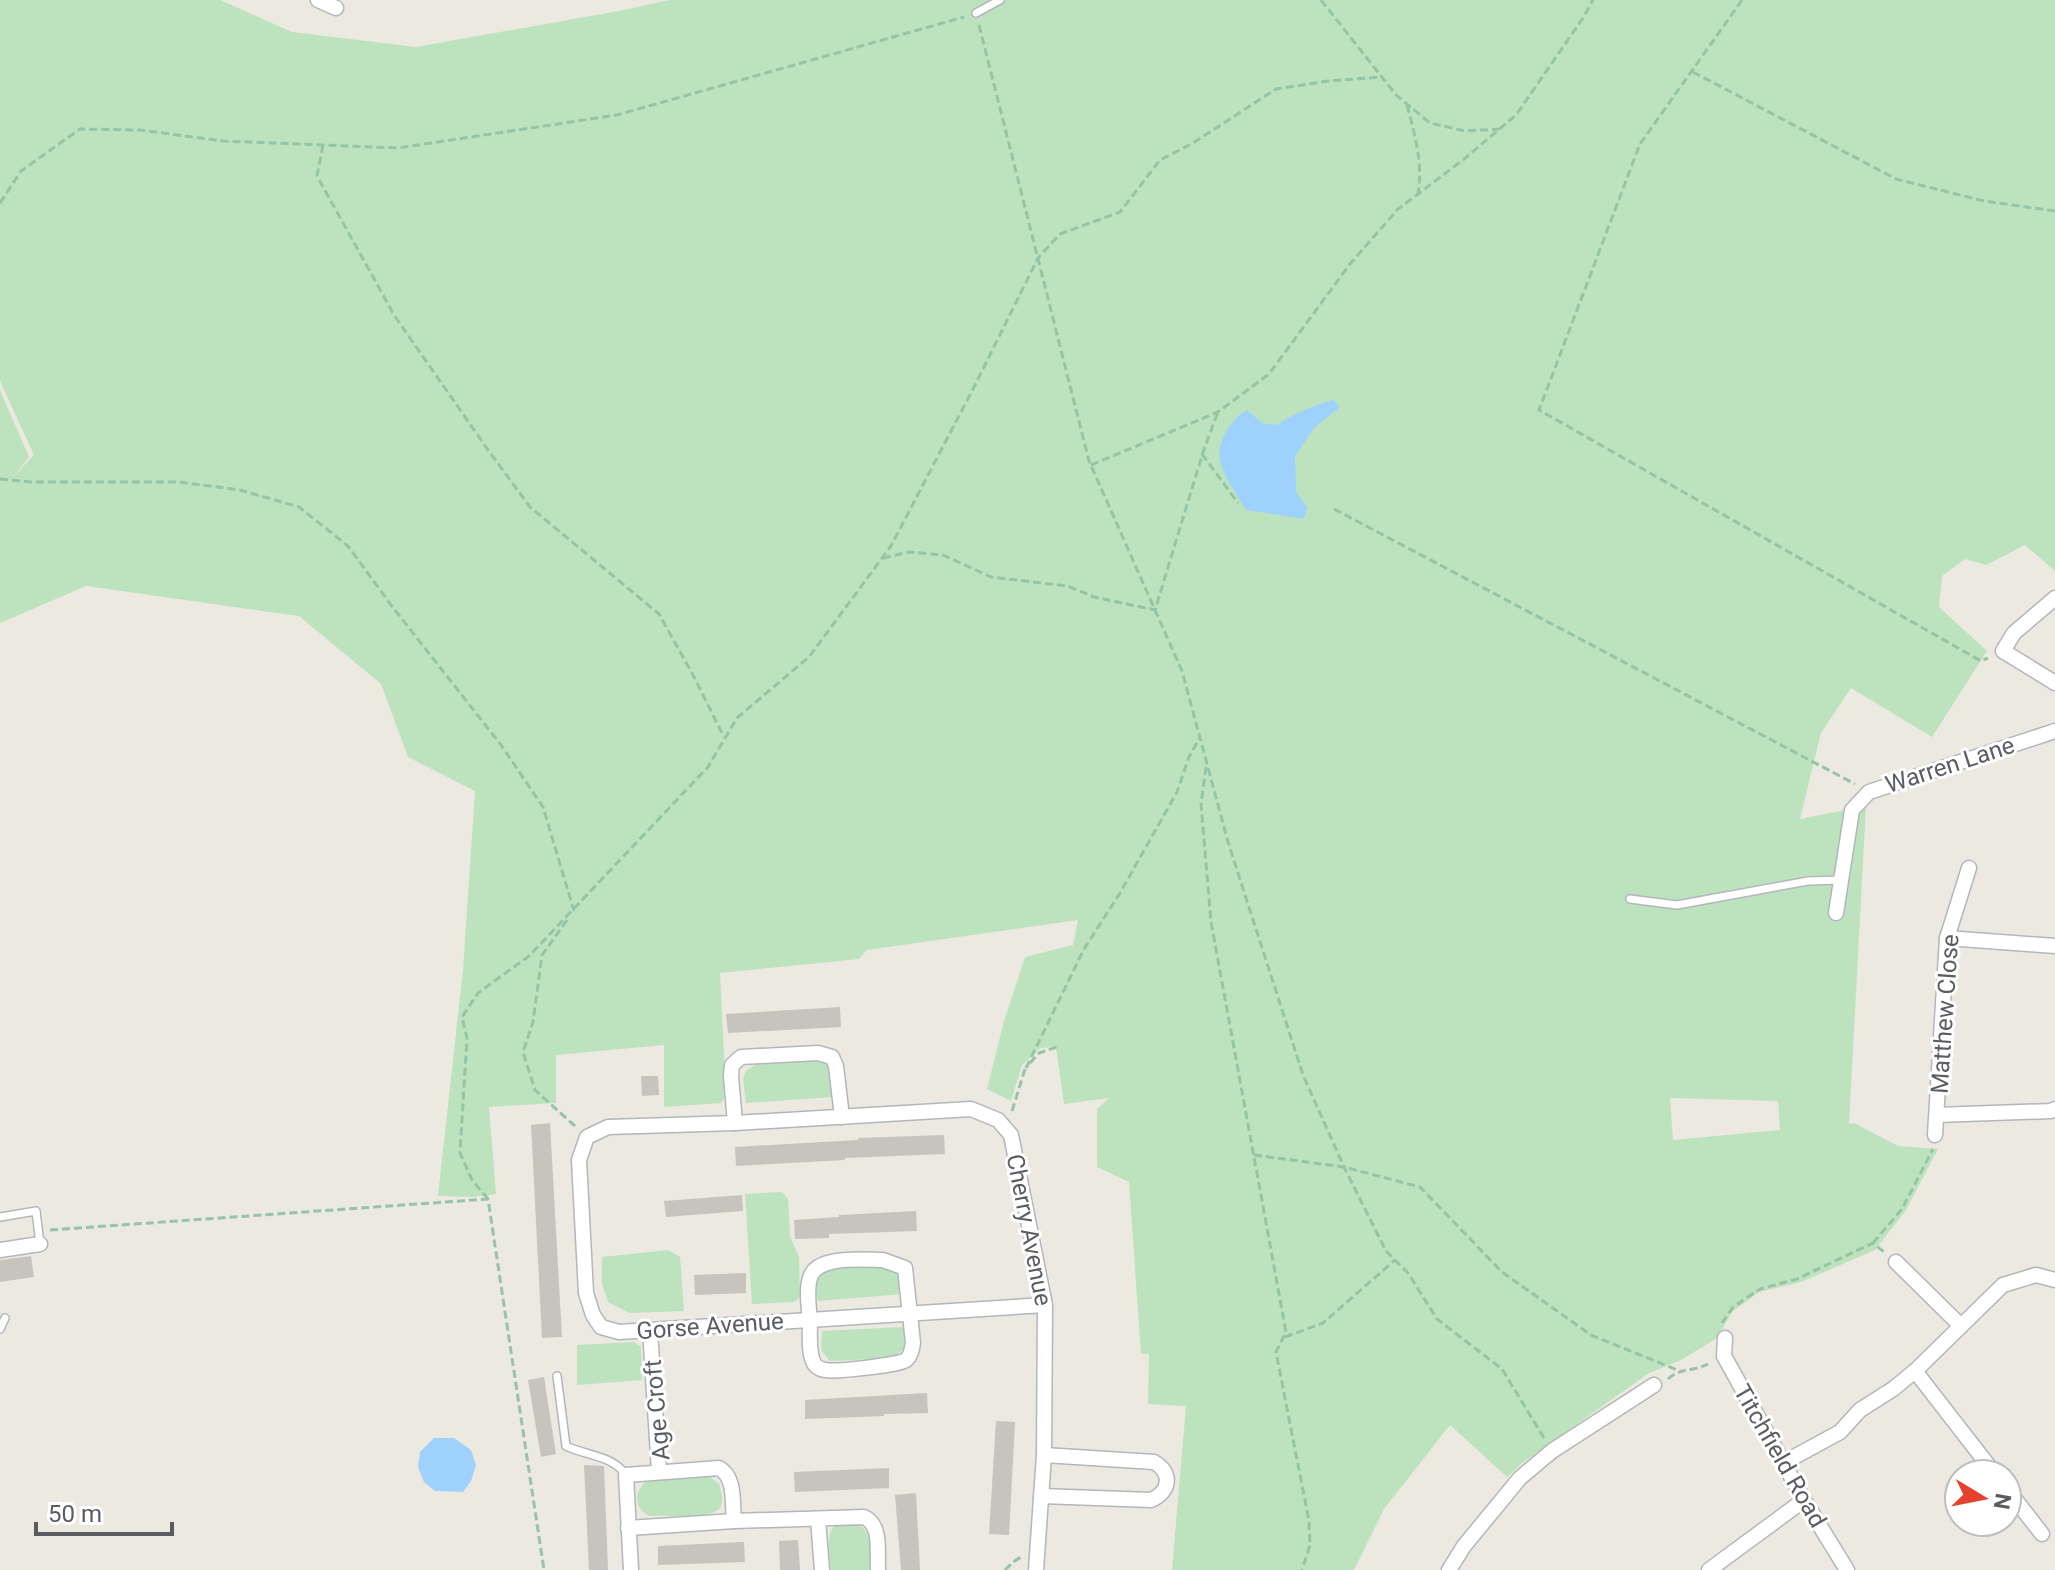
<svg xmlns="http://www.w3.org/2000/svg" width="2055" height="1570" font-family="Roboto,sans-serif">
	<rect width="100%" height="100%" fill="#ece9e0"/>
	<g fill="#bce3bd" fill-rule="evenodd">
		<path d="M0,0H220L292,32L416,47L619,11L669,0H2055V571L2025,545L1986,565L1965,559L1942,576L1939,607L1987,651L1932,737L1851,688L1821,733L1800,819L1866,806L1849,1124L1854,1123L1898,1146L1938,1149L1906,1210L1875,1250L1801,1282L1759,1292L1732,1312L1717,1338L1681,1360L1649,1373L1521,1464L1507,1477L1450,1425L1384,1509L1354,1570H1172L1186,1406L1148,1404L1149,1354H1141L1129,1182L1097,1167V1109L1109,1098L1064,1104L1056,1047L1040,1048L1022,1065L1011,1101L987,1089L1004,1021L1025,957L1073,945L1078,920L867,950L859,959L720,973L726,1095L721,1103L664,1107V1045L556,1055V1103L489,1107L496,1194L474,1197L438,1196L463,970L475,791L408,757L381,684L299,616L86,586L0,623V390L29,457L12,478L34,455L0,381ZM1670,1098L1778,1101L1780,1130L1673,1140Z"/>
		<polygon points="820,1061 829,1064 833,1097 746,1103 743,1078 746,1071 756,1064"/>
		<polygon points="782,1192 788,1199 790,1236 799,1257 800,1297 794,1302 752,1304 745,1194"/>
		<polygon points="668,1250 680,1257 684,1311 629,1313 608,1302 602,1284 602,1257"/>
		<path d="M885,1264C901,1271 902,1277 904,1294L818,1301C815,1288 815,1278 825,1269Z"/>
		<polygon points="902,1327 907,1329 905,1348 893,1358 830,1361 821,1350 822,1331"/>
		<polygon points="634,1342 641,1347 642,1380 577,1385 577,1345"/>
		<path d="M710,1477L719,1484C721,1491 725,1503 719,1509C709,1519 663,1515 649,1516C632,1506 635,1490 648,1479Z"/>
		<path d="M835,1524C841,1524 849,1523 855,1524C873,1527 871,1556 872,1570H831C830,1554 825,1537 835,1524Z"/>
	</g>
	<g fill="#9fd1fd">
		<path d="M1334,400L1340,407L1314,428L1295,456L1296,492L1307,507L1304,519L1246,510C1232,485 1209,462 1225,434C1230,424 1237,416 1247,410L1262,423L1277,425C1294,413 1314,405 1334,400Z"/>
		<polygon points="434,1438 454,1438 471,1450 476,1465 471,1481 463,1492 435,1491 424,1482 418,1467 420,1452"/>
	</g>
	<g fill="#c6c4bd">
		<polygon points="840,1007 841,1027 728,1033 726,1014"/>
		<polygon points="641,1076 658,1076 659,1095 642,1096"/>
		<polygon points="550,1123 562,1337 542,1338 531,1125"/>
		<polygon points="944,1135 945,1154 845,1158 845,1160 736,1166 735,1147 858,1140 858,1138"/>
		<polygon points="742,1195 743,1211 666,1217 664,1201"/>
		<polygon points="916,1211 917,1231 829,1234 829,1238 795,1239 794,1220 839,1217 839,1215"/>
		<polygon points="31,1256 34,1277 0,1282 0,1260"/>
		<polygon points="746,1273 746,1293 695,1295 694,1275"/>
		<polygon points="544,1377 556,1454 541,1457 528,1380"/>
		<polygon points="927,1393 928,1413 884,1414 884,1416 805,1419 805,1400"/>
		<polygon points="996,1421 1015,1422 1009,1535 989,1534"/>
		<polygon points="584,1465 604,1466 608,1570 589,1570"/>
		<polygon points="889,1468 889,1488 795,1492 794,1472"/>
		<polygon points="916,1493 920,1570 901,1570 895,1495"/>
		<polygon points="798,1540 800,1570 780,1570 779,1541"/>
		<polygon points="744,1542 745,1562 658,1565 658,1546"/>
	</g>
	<g fill="none" stroke-linecap="round" stroke-linejoin="round">
		<defs>
			<g id="lane">
				<polyline points="976,13 1000,0"/>
				<polyline points="1630,899 1677,905 1808,881 1841,880"/>
				<polyline points="0,1217 36,1211 40,1244"/>
				<polyline points="0,1329 5,1318"/>
				<path d="M557,1376L566,1446C587,1456 612,1455 626,1475"/>
			</g>
			<g id="street">
				<polyline points="318,0 336,8"/>
				<polyline points="2055,598 2014,633 2003,651 2055,683"/>
				<polyline points="1836,913 1852,810 1869,792 2055,731"/>
				<polyline points="1947,938 2055,946"/>
				<polyline points="1937,1115 2051,1111 2055,1109"/>
				<polyline points="735,1123 731,1076 732,1065 741,1057 818,1053 832,1057 836,1066 842,1117"/>
				<polyline points="1935,1135 1947,938 1969,868"/>
				<polyline points="0,1250 40,1244"/>
				<path d="M883,1260L905,1268L913,1343C912,1349 911,1356 906,1360C900,1365 835,1372 826,1370C822,1370 818,1368 815,1365C808,1355 810,1333 810,1322C809,1308 806,1291 810,1278C816,1255 864,1260 883,1260Z"/>
				<polyline points="1896,1262 1961,1326"/>
				<polyline points="650,1330 659,1471"/>
				<polyline points="1725,1338 1724,1356 1804,1500 1847,1570"/>
				<polyline points="1915,1371 1995,1474"/>
				<polyline points="1783,1463 1840,1432 1860,1410 1893,1389 1915,1371 2003,1285 2036,1275 2055,1280"/>
				<polyline points="2007,1489 2042,1534"/>
				<path d="M1041,1496L1151,1500C1170,1492 1173,1473 1154,1462L1044,1455"/>
				<polyline points="818,1519 822,1570"/>
				<path d="M628,1528L734,1521L864,1517C882,1525 877,1552 878,1570"/>
				<path d="M631,1570L626,1475L719,1468C736,1477 732,1503 734,1521"/>
				<polyline points="1036,1570 1044,1455 1045,1305 1011,1135 998,1120 971,1109 735,1123 608,1127 587,1137 579,1160 586,1293 593,1315 601,1327 619,1332 1045,1305"/>
				<polyline points="1449,1570 1464,1546 1520,1478 1552,1451 1654,1385"/>
				<polyline points="1709,1570 1804,1500"/>
			</g>
		</defs>
		<use href="#lane" stroke="#b3b6bb" stroke-width="10"/>
		<use href="#street" stroke="#b3b6bb" stroke-width="17"/>
		<g stroke="#96c4a4" stroke-width="3" stroke-dasharray="8 4" stroke-linecap="butt">
			<polyline points="1321,0 1396,95 1430,123 1465,131 1499,129"/>
			<polyline points="1742,0 1640,144 1539,410 1981,661 1988,658"/>
			<polyline points="979,25 1089,461 1182,671 1228,842 1303,1075 1344,1167 1386,1251 1408,1273 1437,1319 1502,1369 1544,1438"/>
			<polyline points="1693,72 1896,179 1984,201 2055,211"/>
			<path d="M1407,105C1415,135 1423,163 1418,194"/>
			<polyline points="323,145 317,176 394,315 488,450 530,507 659,614 692,673 724,737"/>
			<polyline points="0,203 21,171 80,129 140,130 223,141 398,148 617,115 964,17"/>
			<polyline points="1202,454 1238,503"/>
			<polyline points="1091,465 1218,412 1269,374 1350,264 1398,209 1463,160 1516,115 1583,18 1593,0"/>
			<polyline points="0,479 31,482 179,482 240,490 299,507 348,546 391,605 501,745 543,807 574,911"/>
			<polyline points="1334,509 1855,784"/>
			<polyline points="883,558 909,552 943,555 991,577 1067,586 1094,597 1155,610 1204,449 1218,412"/>
			<polyline points="1206,767 1201,804 1211,922 1286,1332 1276,1352 1309,1521 1310,1545 1302,1570"/>
			<polyline points="567,920 542,955 533,1022 523,1052 535,1090 576,1127"/>
			<polyline points="1030,1063 1039,1053 1057,1047"/>
			<polyline points="1026,1068 1084,949 1120,893 1177,792 1189,757 1200,737"/>
			<polyline points="1012,1111 1025,1069"/>
			<polyline points="1254,1155 1344,1167 1420,1187 1502,1272 1591,1335 1680,1371"/>
			<polyline points="488,1199 472,1180 460,1153 467,1038 462,1017 478,993 529,956 708,767 737,718 809,657 891,546 974,387 1038,258 1060,234 1120,212 1160,160 1193,143 1276,89 1328,81 1382,77"/>
			<polyline points="50,1230 488,1199 544,1570"/>
			<polyline points="1873,1243 1902,1209 1933,1149"/>
			<polyline points="1722,1323 1733,1307 1760,1289 1797,1279 1873,1243 1884,1252"/>
			<polyline points="1285,1337 1323,1323 1395,1260"/>
			<path d="M1668,1379C1681,1367 1693,1372 1708,1364"/>
			<polyline points="1005,1570 1013,1562 1021,1557"/>
		</g>
		<use href="#lane" stroke="#fff" stroke-width="7"/>
		<use href="#street" stroke="#fff" stroke-width="14"/>
	</g>
	<g text-anchor="middle" stroke-width="6" stroke-linejoin="round" paint-order="stroke">
		<g font-size="24" fill="#595c61" stroke="#fff">
			<text transform="translate(1950 765) rotate(-18)" y="8">Warren Lane</text>
			<text transform="translate(1945 1014) rotate(-86)" y="8">Matthew Close</text>
			<text transform="translate(1029 1230) rotate(79)" y="8">Cherry Avenue</text>
			<text transform="translate(710 1326) rotate(-4)" y="8">Gorse Avenue</text>
			<text transform="translate(657 1410) rotate(-95)" y="8">Age Croft</text>
			<text transform="translate(1780 1456) rotate(60)" y="8">Titchfield Road</text>
		</g>
	</g>
	<g transform="translate(1983 1498) rotate(100)"><circle r="38" fill="#ffffff" stroke="#bdbec0" stroke-width="2"/>
	<path d="M0-6L14 30L0 20L-14 30Z" fill="#e5412d"/>
	<text y="-12" font-size="22" font-weight="bold" text-anchor="middle" fill="#595c61">N</text>
	</g>
	<path d="M36 1522v12h136v-12" fill="none" stroke="#595c61" stroke-width="4"/>
	<text x="48" y="1522" font-size="24" fill="#595c61" stroke="#ffffff" stroke-width="6" paint-order="stroke">50 m</text>
</svg>
